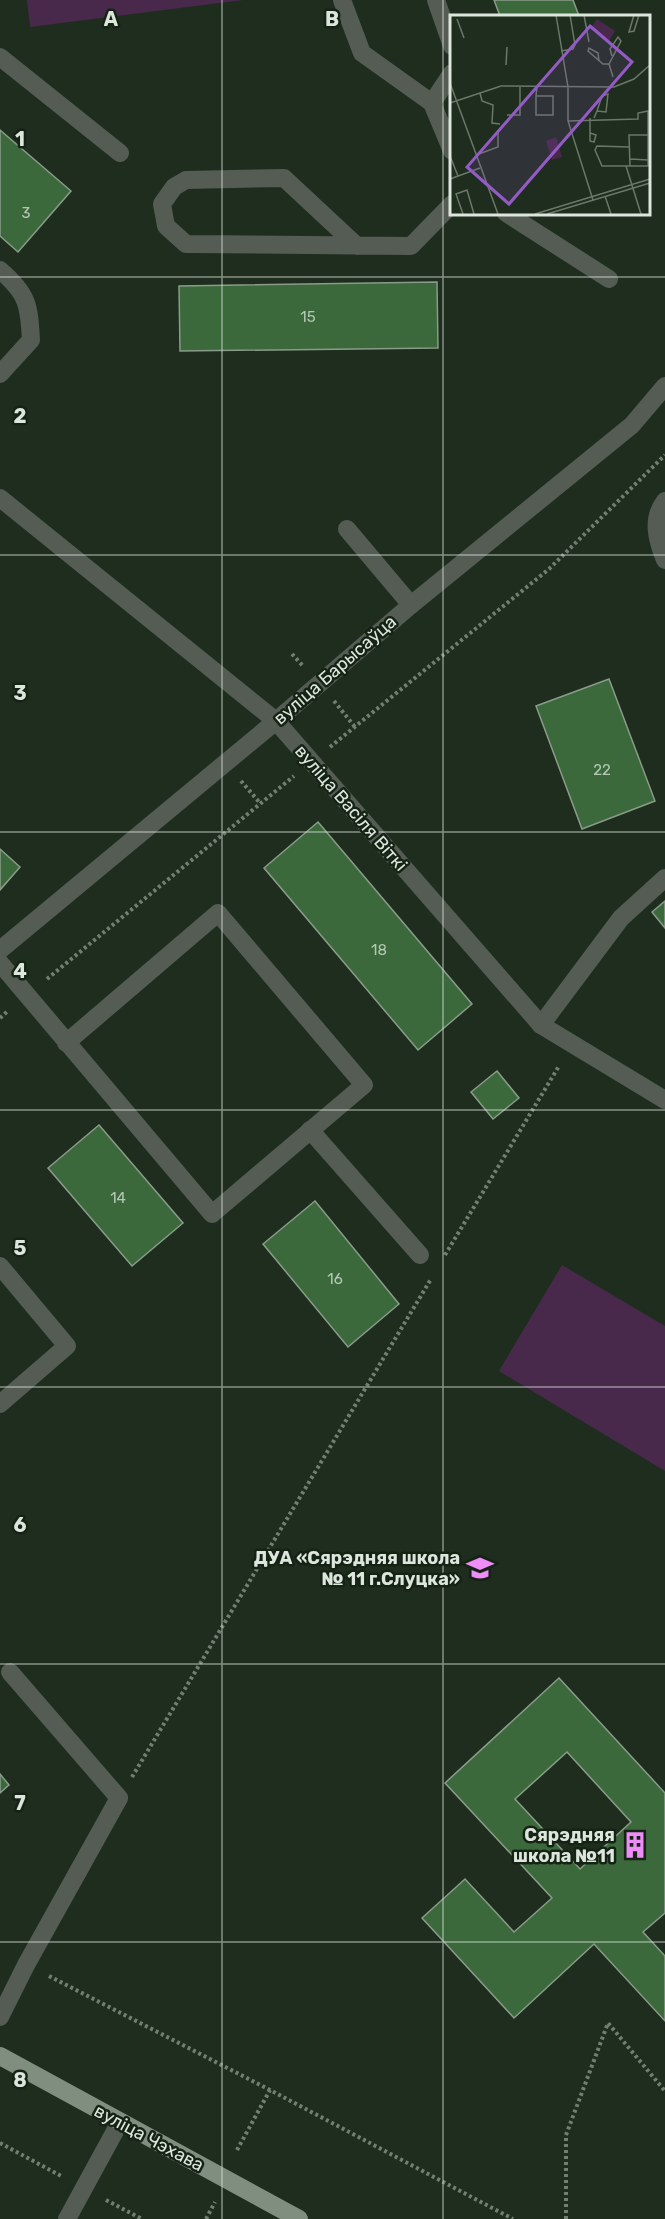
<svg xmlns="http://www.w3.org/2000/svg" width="665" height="2219" font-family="Rubik,sans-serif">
	<rect width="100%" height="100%" fill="#1e2d1e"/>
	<g fill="#48294b">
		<polygon points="27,0 243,0 30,27"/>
		<polygon points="562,1265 665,1326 665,1471 499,1371"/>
	</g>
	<g fill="#3b693c" stroke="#8a9c89" stroke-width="1.5" fill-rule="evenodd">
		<polygon points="494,0 573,0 579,16 500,16"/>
		<polygon points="0,130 71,191 18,252 0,236"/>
		<polygon points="437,282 438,348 180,351 179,286"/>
		<polygon points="609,679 655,801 582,829 536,706"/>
		<polygon points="318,822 472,1004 418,1050 264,868"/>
		<polygon points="0,849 20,867 0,890"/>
		<polygon points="665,901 665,928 652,912"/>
		<polygon points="497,1071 519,1098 493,1119 471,1092"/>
		<polygon points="99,1125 183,1223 132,1266 48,1168"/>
		<polygon points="315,1201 399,1304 348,1347 263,1244"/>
		<path d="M559,1678L665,1793V1913L643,1932L665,1956V2021L594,1944L514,2018L422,1918L465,1879L514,1932L552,1898L445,1783ZM567,1752L631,1822L580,1869L515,1799Z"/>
		<polygon points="0,1774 9,1785 0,1793"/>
	</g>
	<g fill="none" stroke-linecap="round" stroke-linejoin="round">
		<g stroke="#727e72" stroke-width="4" stroke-dasharray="3 3" stroke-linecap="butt">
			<polyline points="292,654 303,666"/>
			<polyline points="334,701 355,727"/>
			<polyline points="330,747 549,569 665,455"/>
			<polyline points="241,781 260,803"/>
			<polyline points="47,979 294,776"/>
			<polyline points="0,1018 9,1010"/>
			<polyline points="445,1255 559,1066"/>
			<polyline points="132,1777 431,1279"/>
			<polyline points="49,1976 270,2090 513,2219"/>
			<polyline points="0,2143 63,2177"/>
			<polyline points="237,2150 270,2090"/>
			<polyline points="106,2200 142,2219"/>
			<polyline points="206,2219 215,2202"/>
			<polyline points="566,2219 566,2135 608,2023 665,2091"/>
		</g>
		<g stroke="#545c54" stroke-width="18">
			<polyline points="342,0 362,53 432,103 452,151"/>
			<polyline points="436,0 452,46"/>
			<polyline points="0,57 120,153"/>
			<polyline points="432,103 452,73"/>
			<polyline points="506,213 609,279"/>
			<polyline points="357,246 284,178 186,180 174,187 162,204 166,226 186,244 411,246 452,204"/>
			<path d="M0,270C28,294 29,305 31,340L0,374"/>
			<polyline points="0,498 276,721 541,1025 665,1100"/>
			<path d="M665,501C651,519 657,540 665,560"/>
			<polyline points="347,529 411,605"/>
			<polyline points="0,950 276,721 411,605 632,425 665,386"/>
			<polyline points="0,963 212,1214 364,1085 218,913 66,1043"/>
			<polyline points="541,1025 621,918 665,878"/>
			<polyline points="310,1130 420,1255"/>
			<polyline points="0,1266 67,1346 0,1404"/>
			<polyline points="0,2017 26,1965 119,1798 10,1672"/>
			<polyline points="67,2219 120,2122"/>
		</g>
		<polyline stroke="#7f8e7f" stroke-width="18" points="0,2056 299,2219"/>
	</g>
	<path fill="none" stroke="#dde6dc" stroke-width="1.5" stroke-opacity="0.55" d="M222,0V2219M443,0V2219M0,277H665M0,555H665M0,832H665M0,1110H665M0,1387H665M0,1664H665M0,1942H665"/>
	<defs>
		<symbol id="school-bare" viewBox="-9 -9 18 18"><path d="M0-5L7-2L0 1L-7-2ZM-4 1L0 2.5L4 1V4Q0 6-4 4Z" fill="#ee8cf8" stroke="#152315" stroke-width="2.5" paint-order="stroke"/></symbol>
		<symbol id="building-bare" viewBox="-9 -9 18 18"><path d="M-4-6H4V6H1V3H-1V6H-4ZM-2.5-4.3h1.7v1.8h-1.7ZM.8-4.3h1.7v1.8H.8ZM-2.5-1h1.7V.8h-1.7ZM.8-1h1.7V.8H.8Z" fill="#ee8cf8" stroke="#152315" stroke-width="2.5" paint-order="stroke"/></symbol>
	</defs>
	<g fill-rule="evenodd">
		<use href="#school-bare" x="461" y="1549" width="38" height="38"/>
		<use href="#building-bare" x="616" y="1826" width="38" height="38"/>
	</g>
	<g text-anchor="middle" stroke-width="5" stroke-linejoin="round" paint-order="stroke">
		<g font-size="15" fill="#b4c7b4">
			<text x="26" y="218">3</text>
			<text x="308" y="322">15</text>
			<text x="602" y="775">22</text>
			<text x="379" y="955">18</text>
			<text x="118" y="1203">14</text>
			<text x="335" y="1284">16</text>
		</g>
		<g font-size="18" fill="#dde6dc" stroke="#152315">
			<text transform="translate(335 670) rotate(-41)" y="6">вуліца Барысаўца</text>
			<text transform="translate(351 808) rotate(49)" y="6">вуліца Васіля Віткі</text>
			<text transform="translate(149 2138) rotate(28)" y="6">вуліца Чэхава</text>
		</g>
		<g font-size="18" font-weight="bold" fill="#dde6dc" stroke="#152315" text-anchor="end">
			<text x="460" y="1564">ДУА «Сярэдняя школа<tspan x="460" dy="21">№ 11 г.Слуцка»</tspan></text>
			<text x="615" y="1841">Сярэдняя<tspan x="615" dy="21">школа №11</tspan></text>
		</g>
	</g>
	<g transform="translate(450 15)">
		<rect width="200" height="200" fill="#1e2d1e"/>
		<path d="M147,4L165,16L159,26L140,14ZM106,122L112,142L102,145L96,126Z" fill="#48294b"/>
		<path fill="none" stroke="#6a776a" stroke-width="1.5" d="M106,0L118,72V106L143,185M134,0L139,27M184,0L179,17L184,16L189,0M7,4L14,23M111,36L123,34L125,30L120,0M149,46L148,38L139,33L138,36L153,49H159L163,62M159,49L171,26L168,22L160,34L162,41M56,50L57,32M0,68L48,199M30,78L32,86L43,90L42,108L50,109M86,81H103V100H86V81L87,71M0,88L51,71L164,72L184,64L200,50M57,100H70V71M140,103V126L144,127L146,120L140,118M144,103L147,96L152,81L158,79L156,97L147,96M118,106L188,104V98L198,96V120H179L180,151M179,132L147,131L145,135L152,151H198V120M26,140L48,132V118M0,141L8,161M180,144L198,145M176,151L191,199M0,164L30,153M155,181L161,199M13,199L6,179L17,175L24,199M85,199L200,164M97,199L200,168"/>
		<path fill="#945ac6" fill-opacity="0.15" stroke="#945ac6" stroke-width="3" d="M140,11L182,47L59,189L17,152Z"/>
		<rect width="200" height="200" fill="none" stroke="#dde6dc" stroke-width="3"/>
	</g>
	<g font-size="20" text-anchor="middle" font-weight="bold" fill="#dde6dc" stroke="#152315" stroke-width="5" stroke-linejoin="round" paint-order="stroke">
		<text x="111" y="26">A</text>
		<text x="332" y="26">B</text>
		<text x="20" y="146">1</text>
		<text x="20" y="423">2</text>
		<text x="20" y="700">3</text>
		<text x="20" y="978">4</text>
		<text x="20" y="1255">5</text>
		<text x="20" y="1532">6</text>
		<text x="20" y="1810">7</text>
		<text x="20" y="2087">8</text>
	</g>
</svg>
